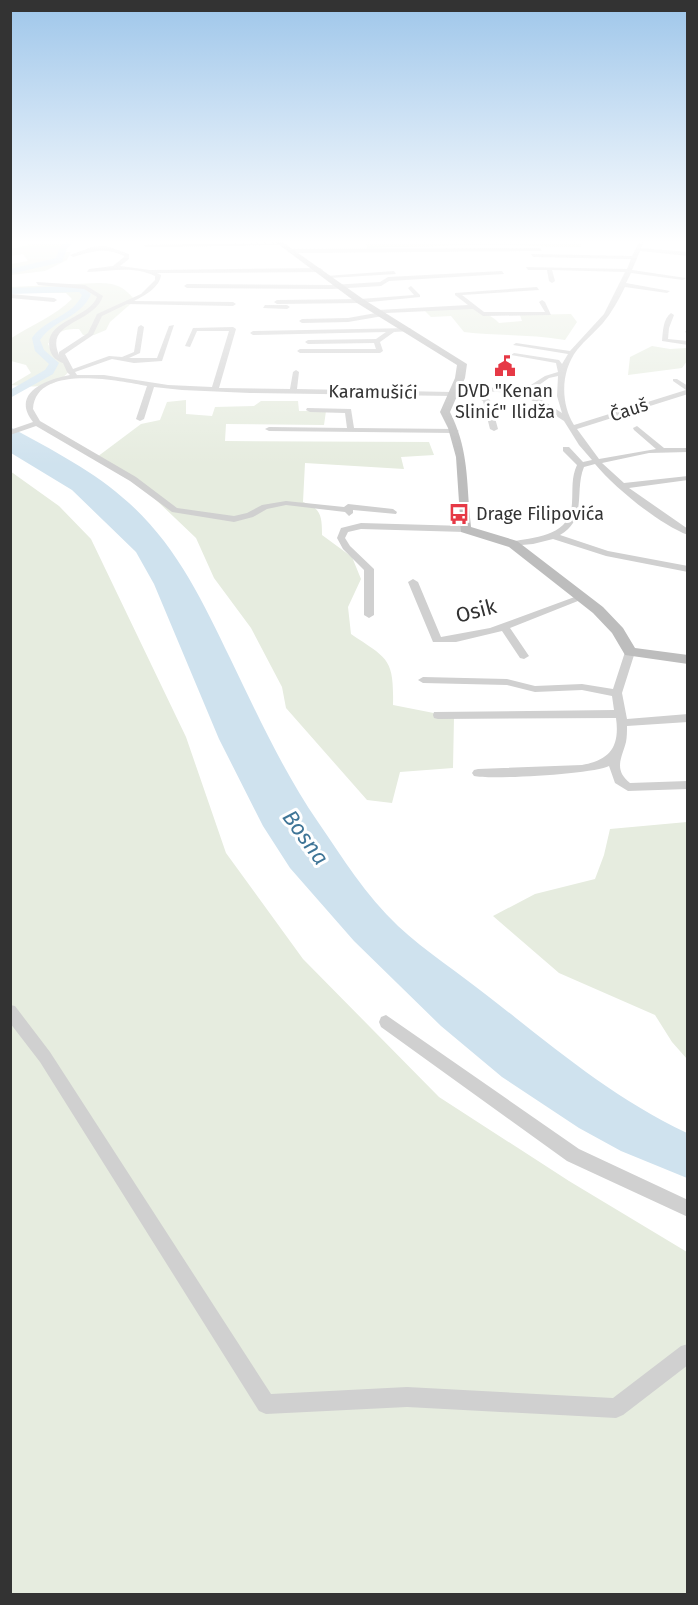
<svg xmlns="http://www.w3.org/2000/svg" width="698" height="1605" font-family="'Fira Sans',sans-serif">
	<rect width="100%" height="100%" fill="#fff"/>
	<g fill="#e6ecdf">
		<polygon points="43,241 73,241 63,252 71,252 67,260 45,271 11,275 11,264 28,261 23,254 11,256 11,249"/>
		<polygon points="366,241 581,241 581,247 482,245 367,248"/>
		<path d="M97,283C116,283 123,286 135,300L110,322L106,330L94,335H83L79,329C64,329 56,331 48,344L54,355L67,361L70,370C55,390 33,387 11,385L31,373L26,365L11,361L10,339C31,325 55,316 72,299L66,293H11V287Z"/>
		<path d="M473,307C482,314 491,314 499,323L522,321L520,315L571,314L577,322L565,340C532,334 498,336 464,332L451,316L431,317L424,310Z"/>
		<polygon points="652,346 670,349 687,348 687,361 682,368 628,375 630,357"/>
		<path d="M186,400V414L212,416L215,407L254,406L261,401H298L299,411H326L324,425L226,424L225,441L429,442L434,455L401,457L404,469L305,463L303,502C321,508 322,516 322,535L352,557L361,579L348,607L351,634C388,659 394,658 393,705L454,717L453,768L400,772L392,803L367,800L286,708L282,687L251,628L214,578L196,538L133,478L97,457L141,424L160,420L167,402Z"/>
		<polygon points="10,471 59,506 91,539 186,737 226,853 303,959 439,1097 569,1181 687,1252 687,1594 11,1594"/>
		<polygon points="687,822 688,822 687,1059 672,1042 655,1015 559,973 493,916 535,894 595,879 604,855 610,829"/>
	</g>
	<path fill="#cfe2ee" d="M10,427C52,450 94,471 129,503C176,545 203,602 230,658C257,714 283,771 318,822C342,857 366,896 398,926C426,952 459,973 489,997C555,1048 611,1097 687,1133V1178L621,1151L579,1128L502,1077L441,1026L354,941L290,868L263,826L219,739L154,584L136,552L72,490L11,453Z"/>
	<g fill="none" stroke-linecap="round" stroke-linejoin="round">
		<g fill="#cfe2ee" fill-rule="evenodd">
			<polygon points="67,241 75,241 67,248 62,262 10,274 10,269 56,258 60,247"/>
			<path d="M81,286L91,294C81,318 54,319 40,340L44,350L59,363L53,374L10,398V390L45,370L49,364L35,351L32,338C45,319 73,316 82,295L79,292L10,294V288Z"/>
		</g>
		<g fill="#d0d0d0" fill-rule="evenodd">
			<polygon points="10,241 14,241 10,243"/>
			<path d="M640,241H645L641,248L688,252V256L640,251L632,270L686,278L683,280L631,273L626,283L670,291L667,293L625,287C619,299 612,312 603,323C595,332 585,340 577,350C561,371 560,402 574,425L686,390L673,381V379H677L688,386V394L577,429L599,459L656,449L634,430L633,428L637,426L664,448H688V452L649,453L602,463L624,483L688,476V480L629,488L688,529V535C659,524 615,488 595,464L584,467C574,491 588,519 560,535L608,551L688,566V572L606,556L553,539L533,544L510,546V542C535,537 570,537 572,503C573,489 571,478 577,465L563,451V447H569L583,462L592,460L579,445L564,421L522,394L474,390L490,400L498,429L494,431L490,429L483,401L464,390L454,387L457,385L523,390L545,376L558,372L556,363L511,355L514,353L559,360L562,364L568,354L513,345L516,343L570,351L604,314L625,272L552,270L555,281L552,283L549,281L547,270H528L526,267L627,269L631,259L533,257L531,254L632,256ZM558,376L557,396L562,413L529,392L549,378Z"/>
			<polygon points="280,242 282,245 146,247 143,245"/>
			<path d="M106,246L129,254V259L120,266L150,270L320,268L323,270L320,272L157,273L161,275C160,287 144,296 134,301L233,302L236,304L233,306L127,304L102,316L93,335L65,354L73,369L109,356L122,357L134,352L138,327L141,325L144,327L140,353L129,358H157L169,326L174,325L162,361L134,363L112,359L75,372L77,375H104L168,385L212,387L229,331H197L190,347L185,346L193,328L233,327L236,329L219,388L290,389L293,372L296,370L299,372L297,389L452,392L455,394L452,396L250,393L182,390L154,387L144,419L140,421L136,419L147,386C119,381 36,363 33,409L40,421L136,477L177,508L234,516L247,513L262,505L286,501L344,507L348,504L393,509L397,512L396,514L353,510V513L349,516L345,512L286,505L267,509L253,517L234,522L172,512L130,481L36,426L10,435V430L33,422C10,393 47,379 70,375L67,372L63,363C57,361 52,357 50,350C42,320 89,319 97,297L84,289L38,285L36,282L85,285L103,296C94,324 44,321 59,355V352L88,333L97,314L141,294L155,280V276C131,265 111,272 87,272L89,269L113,266L124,257V256C105,247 93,251 73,257L70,255L92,247Z"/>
			<polygon points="540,248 542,251 290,253 287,251 290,249"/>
			<polygon points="394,271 396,274 329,278 326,276"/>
			<polygon points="502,271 504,274 389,281 381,286 332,289 187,288 184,286 187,284 332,285 380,282 388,277"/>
			<polygon points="411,286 420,295 420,297 360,303 277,304 274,302 277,300 360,299 414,295 408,288"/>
			<polygon points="537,287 539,290 462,295 484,312 545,312 539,302 542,300 545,302 551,315 483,316 473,309 386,313 383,316 348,322 302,323 299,321 302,319 348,318 376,313 375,312 378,310 468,305 455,295 455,293"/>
			<polygon points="10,294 54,298 57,300 54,302 10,298"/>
			<polygon points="265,305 287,305 290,307 287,309 263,308"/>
			<path d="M671,313L674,315L669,328L668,339L688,341V345L662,341C663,331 663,319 671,313Z"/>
			<polygon points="410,328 412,331 394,332 380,342 383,351 380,353 300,353 297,351 300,349 376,349 374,343 308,344 305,342 308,340 376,339 386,332 253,335 250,333 253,331"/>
			<polygon points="688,328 688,334 685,332"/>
			<polygon points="307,408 351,409 354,428 455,429 459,431 455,433 269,431 265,429 269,427 347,428 345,413 310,412 306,410"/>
			<polygon points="361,523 465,526 469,529 465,532 361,529 348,532 345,538 350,546 374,569 374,615 369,618 364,615 364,570 343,549 337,538 341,528"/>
			<polygon points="413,579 418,582 441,637 490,628 580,595 586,595 588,597 510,628 529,656 524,659 520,658 502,631 456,642 433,642 408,582"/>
			<path d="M630,649L635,652L622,693L627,719L688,714V722L627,726C627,731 627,737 626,742C622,758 613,769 630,783L688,781V789L628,791L615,783L609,766C595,774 490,780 474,776L472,773L474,770L478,769L582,765C610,760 620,747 616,718L438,719L434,718L433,715L434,712L614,710L612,696L582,690L535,692L507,685L423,683L418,680L423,677L507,679L535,686L582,684L613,689L625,652Z"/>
			<polygon points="10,1005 15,1006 50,1052 271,1394 407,1387 613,1398 681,1346 688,1344 688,1365 623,1415 616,1418 407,1407 266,1414 259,1411 40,1062 10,1023"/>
			<polygon points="386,1015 579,1149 688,1200 688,1217 567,1161 381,1027 379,1022 381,1017"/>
		</g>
		<path fill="#bdbdbd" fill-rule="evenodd" d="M274,241H281L363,299L467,364L465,378L450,412C470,452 466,484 471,527L517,541L603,607L623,628L635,648L688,655V664L625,655L612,633L593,613L509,547L461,532L456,457L448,428L440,412L455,378L457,365L357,303Z"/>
	</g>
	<linearGradient id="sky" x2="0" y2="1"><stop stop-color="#9ec6ea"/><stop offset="0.52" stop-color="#fff"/><stop offset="1" stop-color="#fff" stop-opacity="0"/></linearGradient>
	<rect width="698" height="465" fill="url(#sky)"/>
	<defs>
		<symbol id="civic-bare" viewBox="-9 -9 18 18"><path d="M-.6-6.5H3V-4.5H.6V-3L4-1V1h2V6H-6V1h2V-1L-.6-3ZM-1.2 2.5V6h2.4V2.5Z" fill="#e63946" stroke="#fff" stroke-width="2.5" paint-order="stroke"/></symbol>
		<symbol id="bus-bare" viewBox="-9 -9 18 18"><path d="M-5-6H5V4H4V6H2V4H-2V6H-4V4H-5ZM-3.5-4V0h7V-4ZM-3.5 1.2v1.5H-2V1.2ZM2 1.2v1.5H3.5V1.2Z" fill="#e63946" stroke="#fff" stroke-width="2.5" paint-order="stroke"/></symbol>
	</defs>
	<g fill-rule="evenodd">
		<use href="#civic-bare" x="490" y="351" width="30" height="30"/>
		<use href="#bus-bare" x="444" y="499" width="30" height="30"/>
	</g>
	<g text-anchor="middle" stroke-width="6" stroke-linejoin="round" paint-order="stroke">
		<g font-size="18" fill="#333" stroke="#fff">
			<text x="505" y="397">DVD "Kenan<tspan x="505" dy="21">Slinić" Ilidža</tspan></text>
			<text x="476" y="520" text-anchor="start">Drage Filipovića</text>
		</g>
		<g font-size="18" fill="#333" stroke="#fff">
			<text transform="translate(373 392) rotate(1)" y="6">Karamušići</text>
			<text transform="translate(629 410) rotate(-18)" y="6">Čauš</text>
		</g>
		<g font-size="21" fill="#333" stroke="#fff">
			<text transform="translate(476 611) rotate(-15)" y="7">Osik</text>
		</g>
		<g font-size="22" font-style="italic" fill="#3f7597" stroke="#fff">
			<text transform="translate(306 837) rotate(54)" y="8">Bosna</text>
		</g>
	</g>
	<rect width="698" height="1605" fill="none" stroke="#333333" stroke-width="24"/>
</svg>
